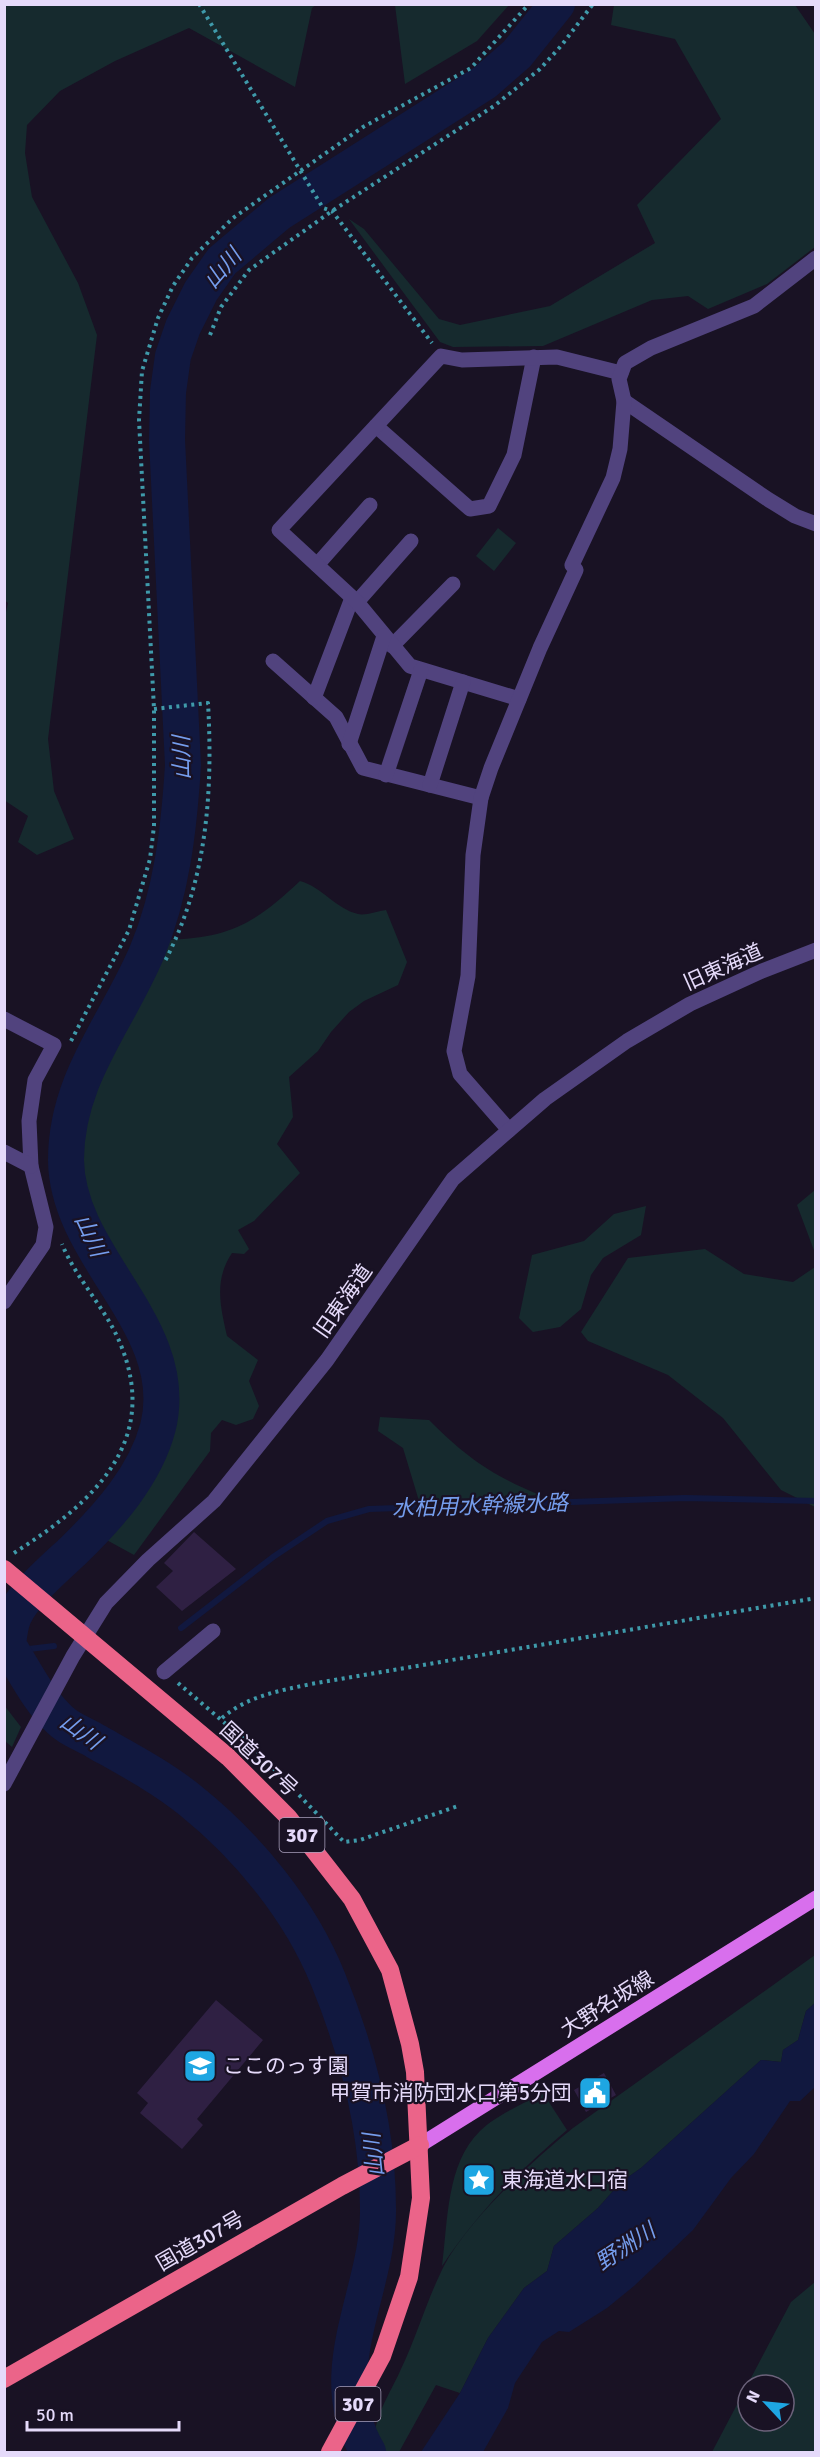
<svg xmlns="http://www.w3.org/2000/svg" width="820" height="2457" font-family="Signika,'Noto Sans JP',sans-serif">
	<rect width="100%" height="100%" fill="#191224"/>
	<g fill="#162a2e" fill-rule="evenodd">
		<polygon points="5,4 316,5 312,8 295,87 189,28 115,61 60,91 27,125 25,153 32,197 78,283 97,335 48,739 54,791 74,839 37,855 18,842 28,816 4,800 4,621 8,603 4,600"/>
		<polygon points="395,5 395,4 509,5 477,41 405,84"/>
		<polygon points="614,5 795,5 815,34 815,247 767,284 708,309 688,296 652,300 543,346 453,347 440,342 349,219 364,229 439,319 460,325 550,306 655,243 637,205 721,119 675,39 611,25"/>
		<polygon points="498,528 516,543 494,571 476,556"/>
		<path d="M300,881C322,887 336,909 358,914C365,916 378,911 386,910L407,962L398,985L364,1001L349,1012L331,1032L318,1051L289,1077L293,1117L277,1144L300,1173L254,1221L238,1230L249,1249L244,1254L232,1253C214,1280 220,1305 227,1336L258,1360L249,1381L259,1406L253,1419L236,1425L222,1420L211,1433L210,1451L134,1555L103,1538C119,1518 144,1496 154,1473C176,1422 175,1360 147,1311C135,1290 119,1272 105,1252C83,1219 70,1170 73,1131C76,1077 117,1034 142,989C151,973 158,956 165,940C230,938 253,925 300,881Z"/>
		<polygon points="815,1190 815,1253 797,1205"/>
		<polygon points="646,1206 641,1235 603,1258 591,1275 581,1309 560,1327 533,1332 519,1318 532,1255 584,1241 614,1214"/>
		<polygon points="705,1249 744,1274 793,1282 815,1267 815,1507 781,1490 723,1418 668,1375 588,1341 581,1332 628,1258"/>
		<path d="M380,1417L429,1420C466,1457 491,1475 540,1495L419,1501L403,1448L378,1431Z"/>
		<polygon points="4,1705 21,1727 12,1747 5,1741"/>
		<path d="M815,1955V2003L806,2011L798,2040L783,2050L781,2062L761,2060L641,2168L621,2182L598,2208L554,2246L547,2271L524,2288L488,2338L460,2393L436,2385L399,2452H386L374,2441C375,2414 390,2394 401,2369C416,2338 426,2303 441,2272C463,2224 532,2161 573,2128Z"/>
		<path d="M543,2093L567,2130C519,2170 477,2214 442,2266C448,2222 446,2164 480,2131C496,2115 523,2104 543,2093Z"/>
		<path d="M815,2282V2452H712L791,2302ZM748,2385H784V2421H748Z"/>
	</g>
	<polygon fill="#11183f" points="815,2003 815,2087 800,2101 790,2101 754,2154 731,2178 693,2230 634,2286 607,2308 569,2332 559,2331 542,2342 515,2383 508,2408 483,2452 421,2452 460,2393 488,2338 524,2288 547,2271 554,2246 598,2208 621,2182 641,2168 761,2060 781,2062 783,2050 798,2040 806,2011"/>
	<g fill="none" stroke-linecap="round" stroke-linejoin="round">
		<g stroke="#11183f" stroke-width="6">
			<polyline points="181,1628 273,1557 327,1521 369,1509 685,1498 816,1501"/>
			<polyline points="4,1652 54,1646"/>
		</g>
		<path stroke="#11183f" stroke-width="36" d="M368,2452C320,2371 379,2292 378,2209C378,2131 357,2050 328,1979C300,1910 248,1847 191,1801C163,1778 129,1760 97,1742C86,1735 70,1730 60,1720C38,1700 24,1670 8,1645C9,1636 10,1625 14,1616C23,1595 56,1567 73,1551C109,1516 145,1476 158,1427C183,1326 67,1258 66,1160C66,1079 117,1023 147,952C172,892 179,829 183,765L167,440L168,392L173,356L183,327L201,291L222,261L279,213L485,82L517,54L557,4"/>
	</g>
	<g fill="#2f2043">
		<polygon points="194,1532 236,1569 182,1611 156,1587 173,1571 164,1563"/>
		<polygon points="216,2000 263,2040 197,2119 203,2125 182,2149 140,2113 148,2103 137,2093"/>
		<polygon points="604,2073 616,2095 586,2112 574,2090"/>
	</g>
	<g fill="none" stroke-linecap="round" stroke-linejoin="round">
		<g stroke="#3f9aaa" stroke-width="4" stroke-dasharray="3 4.5" stroke-linecap="butt">
			<polyline points="199,4 323,208 332,211 432,343"/>
			<polyline points="210,335 221,307 249,270 332,211 494,106 540,69 561,46 593,4"/>
			<path d="M154,709L208,703C213,792 207,881 165,961"/>
			<polyline points="71,1041 129,930 150,859 154,826 154,709 139,420 142,371 158,318 173,286 192,258 233,218 363,127 471,68 529,4"/>
			<path d="M14,1553C91,1504 162,1443 120,1343C105,1307 76,1279 62,1244"/>
			<polyline points="178,1683 254,1748 344,1842 360,1840 458,1806"/>
			<path d="M222,1718C248,1696 278,1691 311,1684L816,1598"/>
		</g>
		<g stroke="#51437e" stroke-width="15">
			<polyline points="624,401 769,500 795,516 816,524"/>
			<polyline points="376,426 470,509 489,506 514,455 534,357"/>
			<polyline points="317,565 370,505"/>
			<polyline points="357,602 411,541"/>
			<polyline points="392,646 453,584"/>
			<polyline points="273,661 336,717 363,768 481,798"/>
			<polyline points="314,698 352,598"/>
			<polyline points="519,699 410,666 357,602 279,530 441,356 462,360 557,357 621,373"/>
			<polyline points="349,744 384,636"/>
			<polyline points="386,775 421,670"/>
			<polyline points="430,785 463,682"/>
			<polyline points="4,1019 54,1045 35,1080 29,1121 31,1166 46,1227 43,1245 4,1302"/>
			<polyline points="509,1130 460,1074 454,1051 468,976 473,855 481,798 491,768 540,648 576,570 572,565 613,478 620,449 624,401 619,379 625,363 651,348 754,306 816,258"/>
			<polyline points="4,1152 31,1166"/>
			<polyline points="164,1672 213,1631"/>
			<polyline points="4,1784 73,1656 106,1603 148,1560 214,1501 327,1360 453,1179 545,1099 627,1041 690,1004 762,971 816,950"/>
		</g>
		<polyline stroke="#d86fed" stroke-width="15" points="420,2145 816,1898"/>
		<g stroke="#eb6489" stroke-width="18">
			<polyline points="4,1569 228,1757 288,1817 352,1899 390,1970 410,2044 415,2072 421,2198 409,2277 382,2356 330,2452"/>
			<polyline points="4,2379 342,2186 420,2145"/>
		</g>
	</g>
	<defs>
		<symbol id="school-square" viewBox="-11 -11 22 22"><rect x="-9" y="-9" width="18" height="18" rx="4" fill="#1ea6e2" stroke="#191224"/><path d="M0-5L7-2L0 1L-7-2ZM-4 1L0 2.5L4 1V4Q0 6-4 4Z" fill="#fff"/></symbol>
		<symbol id="civic-square" viewBox="-11 -11 22 22"><rect x="-9" y="-9" width="18" height="18" rx="4" fill="#1ea6e2" stroke="#191224"/><path d="M-.6-6.5H3V-4.5H.6V-3L4-1V1h2V6H-6V1h2V-1L-.6-3ZM-1.2 2.5V6h2.4V2.5Z" fill="#fff"/></symbol>
		<symbol id="sight-square" viewBox="-11 -11 22 22"><rect x="-9" y="-9" width="18" height="18" rx="4" fill="#1ea6e2" stroke="#191224"/><path d="M0-6L1.8-2.2L6-1.7L2.9 1.2L3.7 5.4L0 3.3L-3.7 5.4L-2.9 1.2L-6-1.7L-1.8-2.2Z" fill="#fff"/></symbol>
	</defs>
	<g fill-rule="evenodd">
		<use href="#school-square" x="181" y="2047" width="38" height="38"/>
		<use href="#civic-square" x="576" y="2074" width="38" height="38"/>
		<use href="#sight-square" x="460" y="2161" width="38" height="38"/>
	</g>
	<g text-anchor="middle" stroke-width="4.5" stroke-linejoin="round" paint-order="stroke">
		<g fill="#191224" stroke="#a89eba" stroke-width="1.5">
			<rect x="279.5" y="1818" width="45" height="34" rx="4.5"/>
			<rect x="335.5" y="2387" width="45" height="34" rx="4.5"/>
		</g>
		<g font-size="20" font-weight="bold" fill="#e5dafa">
			<text x="302" y="1842">307</text>
			<text x="358" y="2411">307</text>
		</g>
		<g font-size="21" fill="#e5dafa" stroke="#191224">
			<text transform="translate(723 967) rotate(-24)" y="7">旧東海道</text>
			<text transform="translate(343 1301) rotate(-55)" y="7">旧東海道</text>
			<text transform="translate(259 1759) rotate(43)" y="7">国道307号</text>
			<text transform="translate(607 2004) rotate(-32)" y="7">大野名坂線</text>
			<text transform="translate(200 2241) rotate(-30)" y="7">国道307号</text>
		</g>
		<g font-size="21" fill="#e5dafa" stroke="#191224" text-anchor="start">
			<text x="223" y="2073">ここのっす園</text>
			<text x="572" y="2100" text-anchor="end">甲賀市消防団水口第5分団</text>
			<text x="502" y="2187">東海道水口宿</text>
		</g>
		<g font-size="22" font-style="italic" fill="#759ded" stroke="#191224">
			<text transform="translate(222 268) rotate(-49)" y="8">山川</text>
			<text transform="translate(181 758) rotate(-91)" y="8">山川</text>
			<text transform="translate(91 1235) rotate(65)" y="8">山川</text>
			<text transform="translate(480 1505) rotate(-2)" y="8">水柏用水幹線水路</text>
			<text transform="translate(81 1731) rotate(35)" y="8">山川</text>
			<text transform="translate(373 2155) rotate(-96)" y="8">山川</text>
			<text transform="translate(625 2246) rotate(-33)" y="8">野洲川</text>
		</g>
	</g>
	<rect width="820" height="2457" fill="none" stroke="#e5dafa" stroke-width="12"/>
	<g transform="translate(766 2403) rotate(296)"><circle r="28" fill="#191224" stroke="#6b627a" stroke-width="1.5"/>
	<path d="M0-4.5L10 22L0 15L-10 22Z" fill="#1ea6e2"/>
	<text y="-9" font-size="16" font-weight="bold" text-anchor="middle" fill="#e5dafa">N</text>
	</g>
	<path d="M27 2421v9h152v-9" fill="none" stroke="#e5dafa" stroke-width="3"/>
	<text x="36" y="2421" font-size="18" fill="#e5dafa" stroke="#191224" stroke-width="4.5" paint-order="stroke">50 m</text>
</svg>
